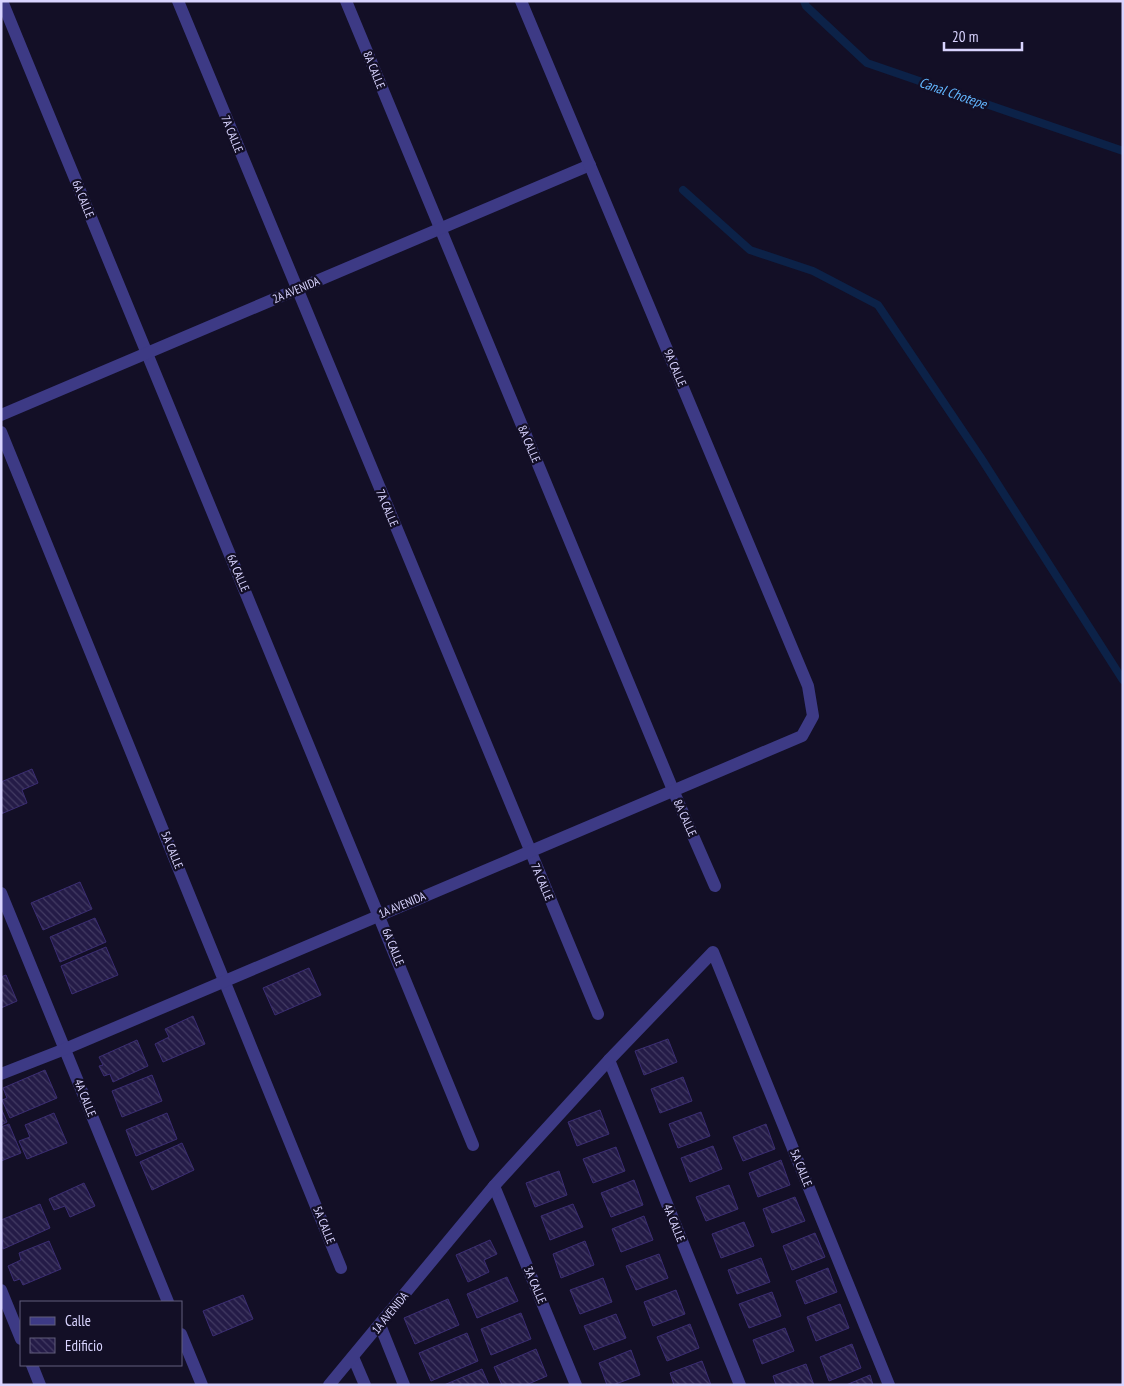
<svg xmlns="http://www.w3.org/2000/svg" width="1124" height="1386" font-family="'PT Sans Narrow',sans-serif">
	<defs>
		<pattern id="building-back-hatch" width="6" height="6" patternUnits="userSpaceOnUse" patternTransform="scale(1.25)"><rect width="6" height="6" fill="#241b47"/><path d="M-1 5l2 2M0 0l6 6M5-1l2 2" fill="none" stroke="#433b63"/></pattern>
	</defs>
	<rect width="100%" height="100%" fill="#130f26"/>
	<g fill="none" stroke-linecap="round" stroke-linejoin="round">
		<g stroke="#0c2248" stroke-width="8">
			<polyline points="804,1 806,6 867,63 1123,151"/>
			<polyline points="683,190 750,250 813,271 878,305 981,458 1123,680"/>
		</g>
	</g>
	<g fill="url(#building-back-hatch)" stroke="#3b2d73">
		<polygon points="32,769 38,783 22,790 27,803 1,814 1,782"/>
		<polygon points="80,882 92,909 43,930 31,903"/>
		<polygon points="95,918 106,942 60,962 50,937"/>
		<polygon points="106,947 118,975 72,994 61,966"/>
		<polygon points="309,968 321,995 275,1015 263,988"/>
		<polygon points="6,975 17,1001 1,1008 1,977"/>
		<polygon points="193,1016 205,1044 163,1062 155,1044 169,1037 165,1029"/>
		<polygon points="668,1039 677,1062 644,1075 635,1051"/>
		<polygon points="137,1040 148,1066 113,1082 110,1074 104,1076 99,1066 103,1065 99,1057"/>
		<polygon points="45,1070 57,1098 10,1118 2,1100 7,1098 3,1088"/>
		<polygon points="152,1075 162,1101 122,1117 112,1091"/>
		<polygon points="683,1077 692,1101 660,1113 651,1089"/>
		<polygon points="1,1108 7,1122 1,1125"/>
		<polygon points="600,1110 609,1134 577,1146 568,1122"/>
		<polygon points="701,1112 710,1136 678,1148 669,1124"/>
		<polygon points="54,1113 67,1143 27,1159 19,1141 30,1137 25,1125"/>
		<polygon points="167,1113 177,1139 136,1156 126,1130"/>
		<polygon points="9,1124 21,1153 1,1161 1,1127"/>
		<polygon points="766,1124 775,1149 743,1161 733,1137"/>
		<polygon points="182,1143 194,1170 152,1190 140,1162"/>
		<polygon points="713,1146 722,1169 690,1182 681,1158"/>
		<polygon points="616,1147 625,1171 593,1183 583,1159"/>
		<polygon points="781,1160 790,1185 758,1197 749,1173"/>
		<polygon points="559,1171 567,1195 535,1207 526,1183"/>
		<polygon points="634,1180 643,1205 611,1217 601,1193"/>
		<polygon points="84,1183 95,1206 70,1217 65,1206 54,1210 49,1199"/>
		<polygon points="729,1185 738,1209 706,1221 696,1197"/>
		<polygon points="795,1197 805,1221 772,1233 763,1209"/>
		<polygon points="40,1204 50,1228 3,1249 1,1220"/>
		<polygon points="573,1204 583,1227 550,1240 541,1216"/>
		<polygon points="644,1216 653,1240 621,1252 612,1229"/>
		<polygon points="744,1222 754,1246 721,1258 712,1234"/>
		<polygon points="815,1233 825,1257 792,1270 783,1246"/>
		<polygon points="490,1240 497,1254 484,1260 489,1272 468,1282 456,1255"/>
		<polygon points="49,1241 61,1269 23,1285 20,1279 14,1281 8,1266 21,1260 19,1253"/>
		<polygon points="585,1241 594,1265 561,1278 553,1254"/>
		<polygon points="659,1254 668,1278 636,1290 626,1266"/>
		<polygon points="761,1258 770,1282 737,1294 728,1270"/>
		<polygon points="828,1268 837,1292 805,1304 796,1281"/>
		<polygon points="507,1277 518,1301 477,1318 467,1294"/>
		<polygon points="603,1278 612,1302 580,1314 570,1290"/>
		<polygon points="676,1290 685,1314 653,1326 644,1302"/>
		<polygon points="772,1292 781,1316 749,1328 739,1304"/>
		<polygon points="243,1295 253,1319 213,1336 203,1311"/>
		<polygon points="448,1299 459,1325 415,1344 404,1318"/>
		<polygon points="840,1304 849,1328 816,1341 807,1317"/>
		<polygon points="521,1313 531,1339 491,1355 481,1329"/>
		<polygon points="616,1314 626,1338 594,1350 584,1326"/>
		<polygon points="690,1324 699,1348 667,1361 657,1337"/>
		<polygon points="785,1328 794,1351 762,1364 753,1340"/>
		<polygon points="467,1333 478,1361 431,1381 419,1353"/>
		<polygon points="852,1344 861,1368 829,1381 820,1357"/>
		<polygon points="536,1349 547,1376 526,1385 502,1385 494,1367"/>
		<polygon points="631,1350 640,1375 613,1385 607,1385 599,1363"/>
		<polygon points="702,1361 711,1385 674,1385 670,1373"/>
		<polygon points="806,1364 814,1385 776,1385 773,1376"/>
		<polygon points="482,1369 489,1385 444,1385"/>
		<polygon points="870,1375 873,1385 846,1385"/>
	</g>
	<g fill="none" stroke-linecap="round" stroke-linejoin="round">
		<g stroke="#3d3a85" stroke-width="12">
			<path d="M2,1C158,383 319,763 473,1145"/>
			<polyline points="178,1 598,1014"/>
			<polyline points="346,1 673,790 715,886"/>
			<polyline points="1,415 590,165"/>
			<polyline points="1,432 341,1268"/>
			<polyline points="1,893 168,1302"/>
			<polyline points="609,1060 740,1385"/>
			<polyline points="1,1074 65,1049 802,736 813,716 808,686 521,1"/>
			<polyline points="494,1186 576,1385"/>
			<polyline points="1,1290 21,1339"/>
			<polyline points="380,1325 404,1385"/>
			<polyline points="181,1334 202,1385"/>
			<polyline points="353,1357 365,1385"/>
			<polyline points="32,1365 40,1385"/>
			<polyline points="329,1385 494,1186 609,1060 713,952 889,1385"/>
		</g>
	</g>
	<g text-anchor="middle" stroke-width="4.5" stroke-linejoin="round" paint-order="stroke">
		<g font-size="12" fill="#d9d4ff" stroke="#130f26">
			<text transform="translate(374 70) rotate(68)" y="4">8A CALLE</text>
			<text transform="translate(232 134) rotate(68)" y="4">7A CALLE</text>
			<text transform="translate(83 199) rotate(68)" y="4">6A CALLE</text>
			<text transform="translate(296 290) rotate(-23)" y="4">2A AVENIDA</text>
			<text transform="translate(675 368) rotate(67)" y="4">9A CALLE</text>
			<text transform="translate(529 444) rotate(67)" y="4">8A CALLE</text>
			<text transform="translate(387 508) rotate(67)" y="4">7A CALLE</text>
			<text transform="translate(238 573) rotate(67)" y="4">6A CALLE</text>
			<text transform="translate(685 818) rotate(66)" y="4">8A CALLE</text>
			<text transform="translate(172 850) rotate(68)" y="4">5A CALLE</text>
			<text transform="translate(542 882) rotate(67)" y="4">7A CALLE</text>
			<text transform="translate(402 905) rotate(-23)" y="4">1A AVENIDA</text>
			<text transform="translate(393 947) rotate(68)" y="4">6A CALLE</text>
			<text transform="translate(85 1098) rotate(68)" y="4">4A CALLE</text>
			<text transform="translate(801 1168) rotate(68)" y="4">5A CALLE</text>
			<text transform="translate(674 1223) rotate(68)" y="4">4A CALLE</text>
			<text transform="translate(324 1225) rotate(68)" y="4">5A CALLE</text>
			<text transform="translate(535 1285) rotate(67)" y="4">3A CALLE</text>
			<text transform="translate(390 1313) rotate(-51)" y="4">1A AVENIDA</text>
		</g>
		<g font-size="14" font-style="italic" fill="#62b6ff" stroke="#130f26">
			<text transform="translate(953 93) rotate(19)" y="5">Canal Chotepe</text>
		</g>
	</g>
	<rect width="1124" height="1386" fill="none" stroke="#d9d4ff" stroke-width="5"/>
	<rect x="20" y="1301" width="162" height="65" fill="#130f26" stroke="#625e7d"/>
	<rect x="30" y="1317" width="25" height="8" fill="#3d3a85" stroke="#625e7d"/>
	<text x="65" y="1326" font-size="15" fill="#d9d4ff">Calle</text>
	<rect x="30" y="1338" width="25" height="15" fill="url(#building-back-hatch)" stroke="#625e7d"/>
	<text x="65" y="1351" font-size="15" fill="#d9d4ff">Edificio</text>
	<path d="M944 42v8h78v-8" fill="none" stroke="#d9d4ff" stroke-width="2.5"/>
	<text x="952" y="42" font-size="15" fill="#d9d4ff" stroke="#130f26" stroke-width="4" paint-order="stroke">20 m</text>
</svg>
